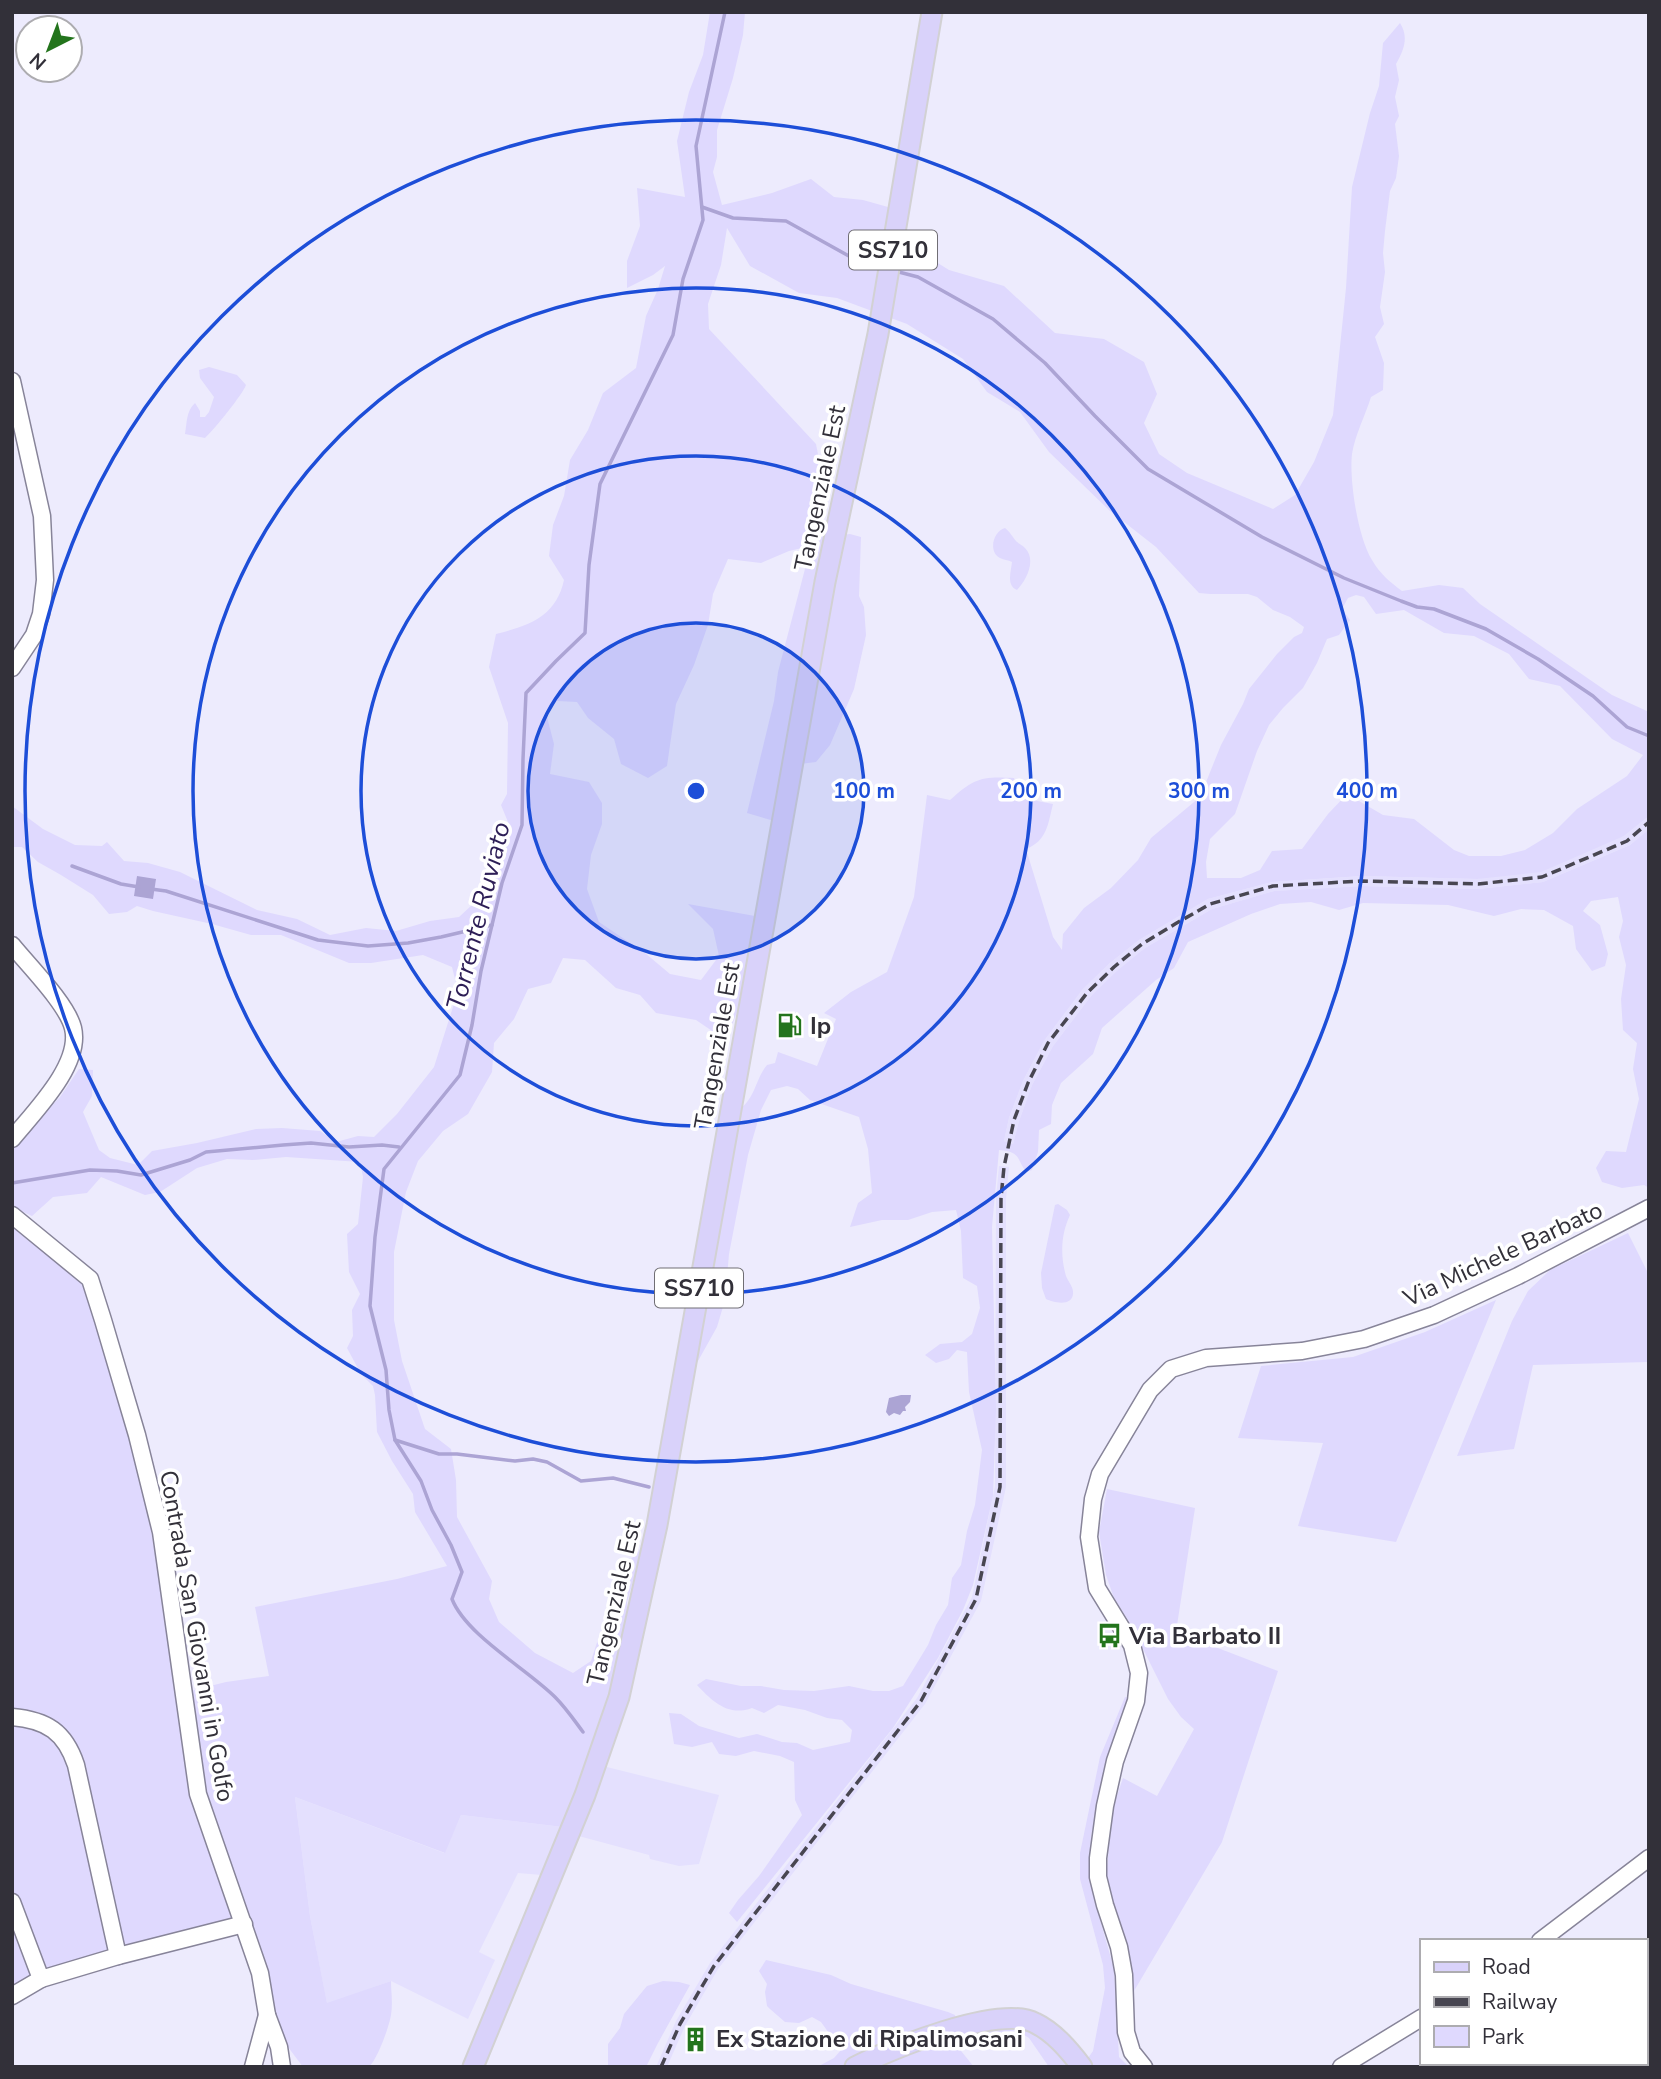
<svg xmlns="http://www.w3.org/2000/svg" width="1661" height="2079" font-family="'Nunito Sans',sans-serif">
	<rect width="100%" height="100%" fill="#edebfd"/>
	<g fill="#e4e0fe">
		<polygon points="1649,816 1649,829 1630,845 1543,882 1478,889 1362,886 1274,891 1212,909 1145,948 1091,996 1053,1046 1032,1085 1019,1121 1013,1144 1004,1141 1009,1118 1023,1081 1044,1041 1083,989 1110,963 1139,940 1208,899 1272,882 1362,876 1477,879 1624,836"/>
		<polygon points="999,1166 1009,1167 1006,1199 1006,1487 981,1601 925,1704 718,1969 685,2026 667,2067 656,2067 676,2021 710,1963 917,1698 972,1597 995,1486 996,1198"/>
		<polygon points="603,1766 719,1795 699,1864 679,1866 650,1859 649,1855 575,1835"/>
		<polygon points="295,1797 444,1853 461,1815 563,1827 542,1875 518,1873 479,1952 495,1960 468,2019 391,1981 327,2004 310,1916"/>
	</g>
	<g fill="#dfd9fe" fill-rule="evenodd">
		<path d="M710,12H745L743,35L733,78L717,130V157L713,172L722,205L772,193L811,179L834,197L863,200L888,207L904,242L949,270L1004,286L1055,333L1104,339L1144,362L1157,394L1144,423L1159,454L1187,473L1273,509L1295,495L1314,462L1333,415L1346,288L1352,187L1370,113L1379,86L1383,43L1400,23C1409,37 1404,50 1396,64L1399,80L1395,97L1399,116L1395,124L1399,156L1396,178L1390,191L1385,231L1383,253L1385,272L1380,307L1384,324L1375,337L1384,363L1383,390L1371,397C1365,416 1355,435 1352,454C1349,480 1358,538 1372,560C1380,574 1390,582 1402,591L1439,585L1463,588L1480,604L1612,695L1649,712V816L1624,836L1541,872L1477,879L1362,876L1272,882L1208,899L1139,940L1110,963L1083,989L1044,1041L1023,1081L1009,1118L1004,1141L1013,1144L1019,1121L1032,1085L1053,1046L1091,996L1117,971L1145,948L1212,909L1274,891L1362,886L1478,889L1543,882L1630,845L1649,829V1188L1644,1185L1622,1188L1602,1182L1596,1168L1606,1151L1626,1152L1639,1099L1633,1069L1637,1043L1623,1030L1621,999L1626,965L1619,937L1623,921L1618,897L1591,901L1583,911L1600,925L1608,954L1605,966L1592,971L1576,949L1573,926L1544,910L1521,909L1494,916L1448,905L1363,903L1339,910L1311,902L1280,904L1251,914L1188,942L1174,968L1156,980L1102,1028L1093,1054L1061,1083L1052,1105L1051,1124L1039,1130L1038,1152L1032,1170L1026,1172C1016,1158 1021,1152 999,1150L992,1227L996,1410L993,1496L973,1585L963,1610L938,1658L893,1728L737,1922L729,1913L738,1900L759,1876L802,1815L795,1800L794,1762L780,1756L754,1751L736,1756L719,1754L712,1742L692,1747L674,1744L669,1713L681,1714L699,1726L739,1738L757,1734L782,1742L797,1743L813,1750L850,1742L852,1730L842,1720L827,1718L805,1710L778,1705L764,1713L752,1708C728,1717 712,1701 697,1685L706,1679L741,1686H761L784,1690L814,1691L849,1686L873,1691H889L903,1686L928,1645L936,1625L948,1605L952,1578L961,1565L967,1531L975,1505L982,1450L969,1392L967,1352L957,1350L949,1359L936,1363L925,1355L940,1344L962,1342L972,1334L980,1308L977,1286L963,1278L961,1231L956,1210L932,1212L908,1220H882L850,1227L858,1203L872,1193L868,1149L859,1117L810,1100L798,1089L787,1086L771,1090L761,1110L748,1155L729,1254L725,1300L717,1327L693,1370L741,1108C755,1098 756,1078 767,1065L775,1063L778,1052L817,1066L836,1019L824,1013L851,992L887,972L914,897L927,795L950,800C974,778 982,776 1014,778L1022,798L1053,804C1048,824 1047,841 1026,849L1053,937L1062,950L1063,934L1084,908L1111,888L1138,860L1151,838L1200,797L1221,745L1243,704L1249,689L1277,654L1294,637L1302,633L1304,627L1290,617L1273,610L1257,597L1248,594H1210L1199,593L1156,547L1110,511L1049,452L1020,412L987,392L963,359L907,324L837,298L799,293L750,266L727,228L721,265L708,304L709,329L816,444L822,475L815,536H827L774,821L747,813L774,701L778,672L811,546L789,551L761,563L728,559L713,594L708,625L694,665L676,704L667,766L648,778L621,764L614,739L588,718L577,702L557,701L546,713L554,744L550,774L589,782L602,803V824L591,855L587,889L599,922L645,953L670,974L701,980L719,956L713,929L688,904L755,916L739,1007L732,1025L721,1037L696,1020L656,1013L640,995L616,988L585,960L563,958L551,983L528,989L514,1019L494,1043L492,1072L468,1114L443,1131L418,1161L406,1192L394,1252V1320L402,1361L425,1429L451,1449L456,1480L457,1517L492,1581L489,1599L499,1622L535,1653L573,1673L591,1661L601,1630L612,1615L614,1598L623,1582L628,1562L643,1547L627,1602L628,1615L621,1654L587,1763L563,1827L461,1815L445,1853L295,1797L310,1916L327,2003L391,1981C391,1991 393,2004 391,2015C389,2027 378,2058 369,2067H303L288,2047L278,2024L269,1979L207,1796L190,1691L226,1682L269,1676L255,1607L397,1579L447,1566L415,1512L413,1494L392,1461L377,1432L375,1395L373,1386L361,1374L347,1348L353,1336L352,1310L360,1294L349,1272L347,1234L358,1224L363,1177L360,1162L286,1157L253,1160L227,1159L197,1168L160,1192L145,1195L101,1177L87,1193L53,1197L32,1216L19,1210L12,1204V1151L34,1124L60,1097L79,1069L93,1070L92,1096L83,1112L99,1150L110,1158L138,1165L152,1151L197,1143L256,1129L282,1128L320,1131L336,1142L358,1136L374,1137L397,1114L434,1067L458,991L452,967L423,955L371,963H349L281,935H251L212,924L153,911L137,906L127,912L109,914L93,895L61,875L38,862L22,847H12V806L43,829L75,845L102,846L107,842L124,861L148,863L180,872L257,910L297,919L330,935L366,928L396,931L430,921L459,917L485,893L508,822L501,805L507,794L508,723L489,667L496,634C528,626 556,617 564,580L549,556L553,525L564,496L570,460L588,430L603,393L636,368L646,316L658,289L665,266L653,275L627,288V261L640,226L637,188L685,197L677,141L689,92L703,55ZM1356,595L1364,597L1376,614L1404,610L1444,633L1474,636L1509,654L1529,679L1560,686L1612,739L1643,755L1627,776L1577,809L1553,833L1525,850L1501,856H1469L1454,850L1414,819L1383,815L1347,794L1328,814L1302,849L1272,851L1260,870L1241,878H1207L1206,862L1210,839L1235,814L1257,751L1269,725L1283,708L1303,688L1317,663L1327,639L1339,635L1350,620L1342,609L1348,598Z"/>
		<path d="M209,367L237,375L246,385C243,394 213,431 205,438L185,434C187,423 186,411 195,403L200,411V417H205L209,412L214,397L200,378L199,370Z"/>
		<path d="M1005,528C1010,532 1012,536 1016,541C1019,544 1022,545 1025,548C1037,560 1026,581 1017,590C1006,585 1011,572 1012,562C1008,560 1004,560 1000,558C988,552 993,531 1005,528Z"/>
		<polygon points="850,534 861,537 859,596 864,607 866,635 854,689 830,745 816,762 800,764 841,535"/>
		<path d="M1058,1204L1067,1210L1070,1215C1061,1234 1060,1255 1066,1276C1068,1281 1073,1287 1073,1292C1074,1307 1054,1303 1046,1299L1042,1288L1041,1273L1055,1205Z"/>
		<polygon points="12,1225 67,1267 83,1284 102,1335 145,1494 170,1644 240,1934 52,1983 12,2004"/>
		<polygon points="1628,1233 1649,1275 1649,1362 1533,1365 1514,1449 1457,1456 1512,1321 1528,1291 1550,1270"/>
		<polygon points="1496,1300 1396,1542 1298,1526 1323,1443 1238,1438 1261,1366 1353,1357 1425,1332"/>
		<polygon points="1107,1489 1195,1508 1176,1632 1278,1671 1222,1842 1134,1991 1106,1880 1112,1810 1123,1778 1157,1796 1194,1729 1181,1717 1168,1699 1130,1623 1114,1598 1106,1575 1099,1532"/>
		<polygon points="1125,1697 1129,1698 1108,1760 1091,1836 1090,1867 1095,1902 1114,1969 1119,2057 1129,2067 1090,2067 1086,2061 1093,2051 1105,1988 1103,1965 1080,1879 1080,1853 1100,1757"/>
		<polygon points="766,1960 831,1975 851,1984 948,2012 955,2015 956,2020 869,2053 839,2067 817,2067 834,2058 841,2050 821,2022 812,2017 799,2023 785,2022 770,2009 767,2006 765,1992 767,1984 759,1971"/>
		<polygon points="663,1981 679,1982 690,1985 658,2043 646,2067 608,2067 608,2044 620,2028 624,2014 647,1986"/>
		<polygon points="989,2025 1025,2027 1052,2045 1071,2067 1049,2067 1029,2038 1016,2030 965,2039 966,2032"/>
		<polygon points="953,2041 974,2067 875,2067 921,2050"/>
	</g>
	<g fill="#aca4d4">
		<polygon points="137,876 156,879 153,899 134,896"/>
		<polygon points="901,1395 911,1395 910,1402 905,1407 906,1411 903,1411 900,1415 894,1413 889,1416 886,1412 889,1398"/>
	</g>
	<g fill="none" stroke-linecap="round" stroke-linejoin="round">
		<g stroke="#aca4d4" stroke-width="3.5">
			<polyline points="702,207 733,218 786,221 856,260 881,267"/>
			<polyline points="895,271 918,277 993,319 1045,363 1095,416 1148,469 1262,537 1344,578 1401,601 1417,607 1434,609 1486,629 1538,659 1593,696 1627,727 1649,736"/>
			<polyline points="72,866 121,884 139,887"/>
			<polyline points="151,889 166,891 318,940 368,946 408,943 441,937 492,925"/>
			<polyline points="12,1183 90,1170 117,1171 141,1175 190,1160 206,1152 283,1145 311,1143 349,1147 382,1145 399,1147"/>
			<polyline points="395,1440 439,1454 457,1454 515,1461 533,1459 547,1462 581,1481 613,1478 649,1487"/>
			<path d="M583,1732C574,1720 566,1708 555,1697C527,1669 466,1635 452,1599L462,1572L451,1545L432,1510L421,1481L395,1440L389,1410L386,1370L370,1306L375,1237L384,1169L460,1075L472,1025L481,971L502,883L522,825L523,759L526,693L556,661L585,633L589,565L600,484L673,335L683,279L703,220L696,146L725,12"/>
		</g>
		<defs>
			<g id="minor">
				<polyline points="12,381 42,516 45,580 41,614 34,635 12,668"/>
				<path d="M12,945C29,966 67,1004 73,1028C82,1065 33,1113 12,1139"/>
				<polyline points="12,1215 90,1279 103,1320 137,1435 161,1532 198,1794 260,1973 267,2015 279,2047 282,2067"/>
				<path d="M12,1717C47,1720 65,1732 76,1765L118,1956"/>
				<polyline points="12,1902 41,1979 118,1956 244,1924"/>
				<polyline points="1540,1941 1649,1858"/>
				<polyline points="12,1996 41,1979"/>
				<polyline points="253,2067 267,2015"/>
				<polyline points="1144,2067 1132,2052 1126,2032 1124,1975 1119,1947 1105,1905 1098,1877 1098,1858 1105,1806 1115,1761 1136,1701 1139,1673 1132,1645 1097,1588 1089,1537 1093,1499 1100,1474 1150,1390 1171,1369 1206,1358 1302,1351 1364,1339 1434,1315 1518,1276 1649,1208"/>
				<polyline points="1341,2067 1421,2018"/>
			</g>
			<g id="major">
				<polyline points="473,2067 585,1795 619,1697 657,1525 825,582 878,334 932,12"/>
				<path d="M855,2067C890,2049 1000,2004 1035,2023C1054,2032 1069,2050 1082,2067"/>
			</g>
		</defs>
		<use href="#minor" stroke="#878499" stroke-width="19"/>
		<use href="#major" stroke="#d2d1d3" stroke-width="23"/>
		<use href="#minor" stroke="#fff" stroke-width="16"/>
		<use href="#major" stroke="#d9d2fa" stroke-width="19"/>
		<polyline stroke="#484651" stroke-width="3.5" stroke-dasharray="10 5" stroke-linecap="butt" points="661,2067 680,2024 714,1966 921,1701 976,1599 1000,1487 1001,1198 1004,1167 1014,1120 1028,1083 1048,1043 1087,993 1114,967 1142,944 1175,924 1210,904 1273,886 1362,881 1478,884 1542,877 1627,841 1649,822"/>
	</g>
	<circle cx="696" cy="791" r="168" fill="#1d4ed8" fill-opacity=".12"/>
	<g fill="none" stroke="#1d4ed8" stroke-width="3.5">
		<circle cx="696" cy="791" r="168"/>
		<circle cx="696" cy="791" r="335"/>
		<circle cx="696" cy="791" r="503"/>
		<circle cx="696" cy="791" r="671"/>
	</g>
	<defs>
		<symbol id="fuel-bare" viewBox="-9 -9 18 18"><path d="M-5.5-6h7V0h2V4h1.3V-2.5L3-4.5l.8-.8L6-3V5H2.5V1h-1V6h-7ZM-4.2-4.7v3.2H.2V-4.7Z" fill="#23741c" stroke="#fff" stroke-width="2.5" paint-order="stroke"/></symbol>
		<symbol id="bus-bare" viewBox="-9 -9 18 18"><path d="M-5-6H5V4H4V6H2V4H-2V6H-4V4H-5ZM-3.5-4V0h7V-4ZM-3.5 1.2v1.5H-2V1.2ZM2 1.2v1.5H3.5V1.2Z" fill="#23741c" stroke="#fff" stroke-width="2.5" paint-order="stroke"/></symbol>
		<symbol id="building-bare" viewBox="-9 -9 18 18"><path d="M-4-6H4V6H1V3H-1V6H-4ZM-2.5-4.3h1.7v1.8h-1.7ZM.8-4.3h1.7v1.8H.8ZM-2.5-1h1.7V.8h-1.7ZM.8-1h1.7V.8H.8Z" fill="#23741c" stroke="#fff" stroke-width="2.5" paint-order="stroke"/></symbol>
	</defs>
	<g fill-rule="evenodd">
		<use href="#fuel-bare" x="772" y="1008" width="35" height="35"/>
		<use href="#bus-bare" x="1092" y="1618" width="35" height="35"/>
		<use href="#building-bare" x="678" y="2022" width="35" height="35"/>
	</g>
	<g text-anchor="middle" stroke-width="7" stroke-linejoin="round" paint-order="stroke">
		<g fill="#fff" stroke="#706e74" stroke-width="2">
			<rect x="849" y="230.5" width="88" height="39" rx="5"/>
			<rect x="655" y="1268.5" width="88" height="39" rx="5"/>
		</g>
		<g font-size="23" font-weight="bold" fill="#323039">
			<text x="893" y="258">SS710</text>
			<text x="699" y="1296">SS710</text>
		</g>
		<g font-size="24" fill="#323039" stroke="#fff">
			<text transform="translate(820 488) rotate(-78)" y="8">Tangenziale Est</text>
			<text transform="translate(717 1046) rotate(-80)" y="8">Tangenziale Est</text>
			<text transform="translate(1503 1254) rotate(-25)" y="8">Via Michele Barbato</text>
			<text transform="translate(614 1603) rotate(-77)" y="8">Tangenziale Est</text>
			<text transform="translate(197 1636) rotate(80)" y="8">Contrada San Giovanni in Golfo</text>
		</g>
		<g font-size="24" font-weight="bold" fill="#323039" stroke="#fff" text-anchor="start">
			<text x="810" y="1034">Ip</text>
			<text x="1129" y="1644">Via Barbato II</text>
			<text x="716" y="2047">Ex Stazione di Ripalimosani</text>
		</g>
		<g font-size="26" font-style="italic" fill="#2d1e56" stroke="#fff">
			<text transform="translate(478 916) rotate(-76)" y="9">Torrente Ruviato</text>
		</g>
	</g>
	<circle cx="696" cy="791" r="10" fill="#1d4ed8" stroke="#fff" stroke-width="3.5"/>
	<g font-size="21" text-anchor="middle" font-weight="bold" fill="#1d4ed8" stroke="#fff" stroke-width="7" stroke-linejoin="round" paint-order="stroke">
		<text x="864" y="798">100 m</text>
		<text x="1031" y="798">200 m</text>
		<text x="1199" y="798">300 m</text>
		<text x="1367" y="798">400 m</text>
	</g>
	<rect width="1661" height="2079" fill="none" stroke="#323039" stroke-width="28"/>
	<rect x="1420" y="1939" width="228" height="126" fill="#ffffff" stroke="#adacb0" stroke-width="2"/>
	<rect x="1434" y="1962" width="35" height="10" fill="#d9d2fa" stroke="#adacb0" stroke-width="2"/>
	<text x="1482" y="1974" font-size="21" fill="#323039">Road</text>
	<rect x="1434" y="1997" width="35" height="10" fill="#484651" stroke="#adacb0" stroke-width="2"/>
	<text x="1482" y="2009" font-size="21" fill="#323039">Railway</text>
	<rect x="1434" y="2026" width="35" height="21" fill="#dfd9fe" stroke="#adacb0" stroke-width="2"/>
	<text x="1482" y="2044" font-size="21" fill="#323039">Park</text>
	<g transform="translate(49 49) rotate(222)"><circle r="33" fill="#ffffff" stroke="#adacb0" stroke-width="2"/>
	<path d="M0-5L12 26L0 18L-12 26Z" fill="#23741c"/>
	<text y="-10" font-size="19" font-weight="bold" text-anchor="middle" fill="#323039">N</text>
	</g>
</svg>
